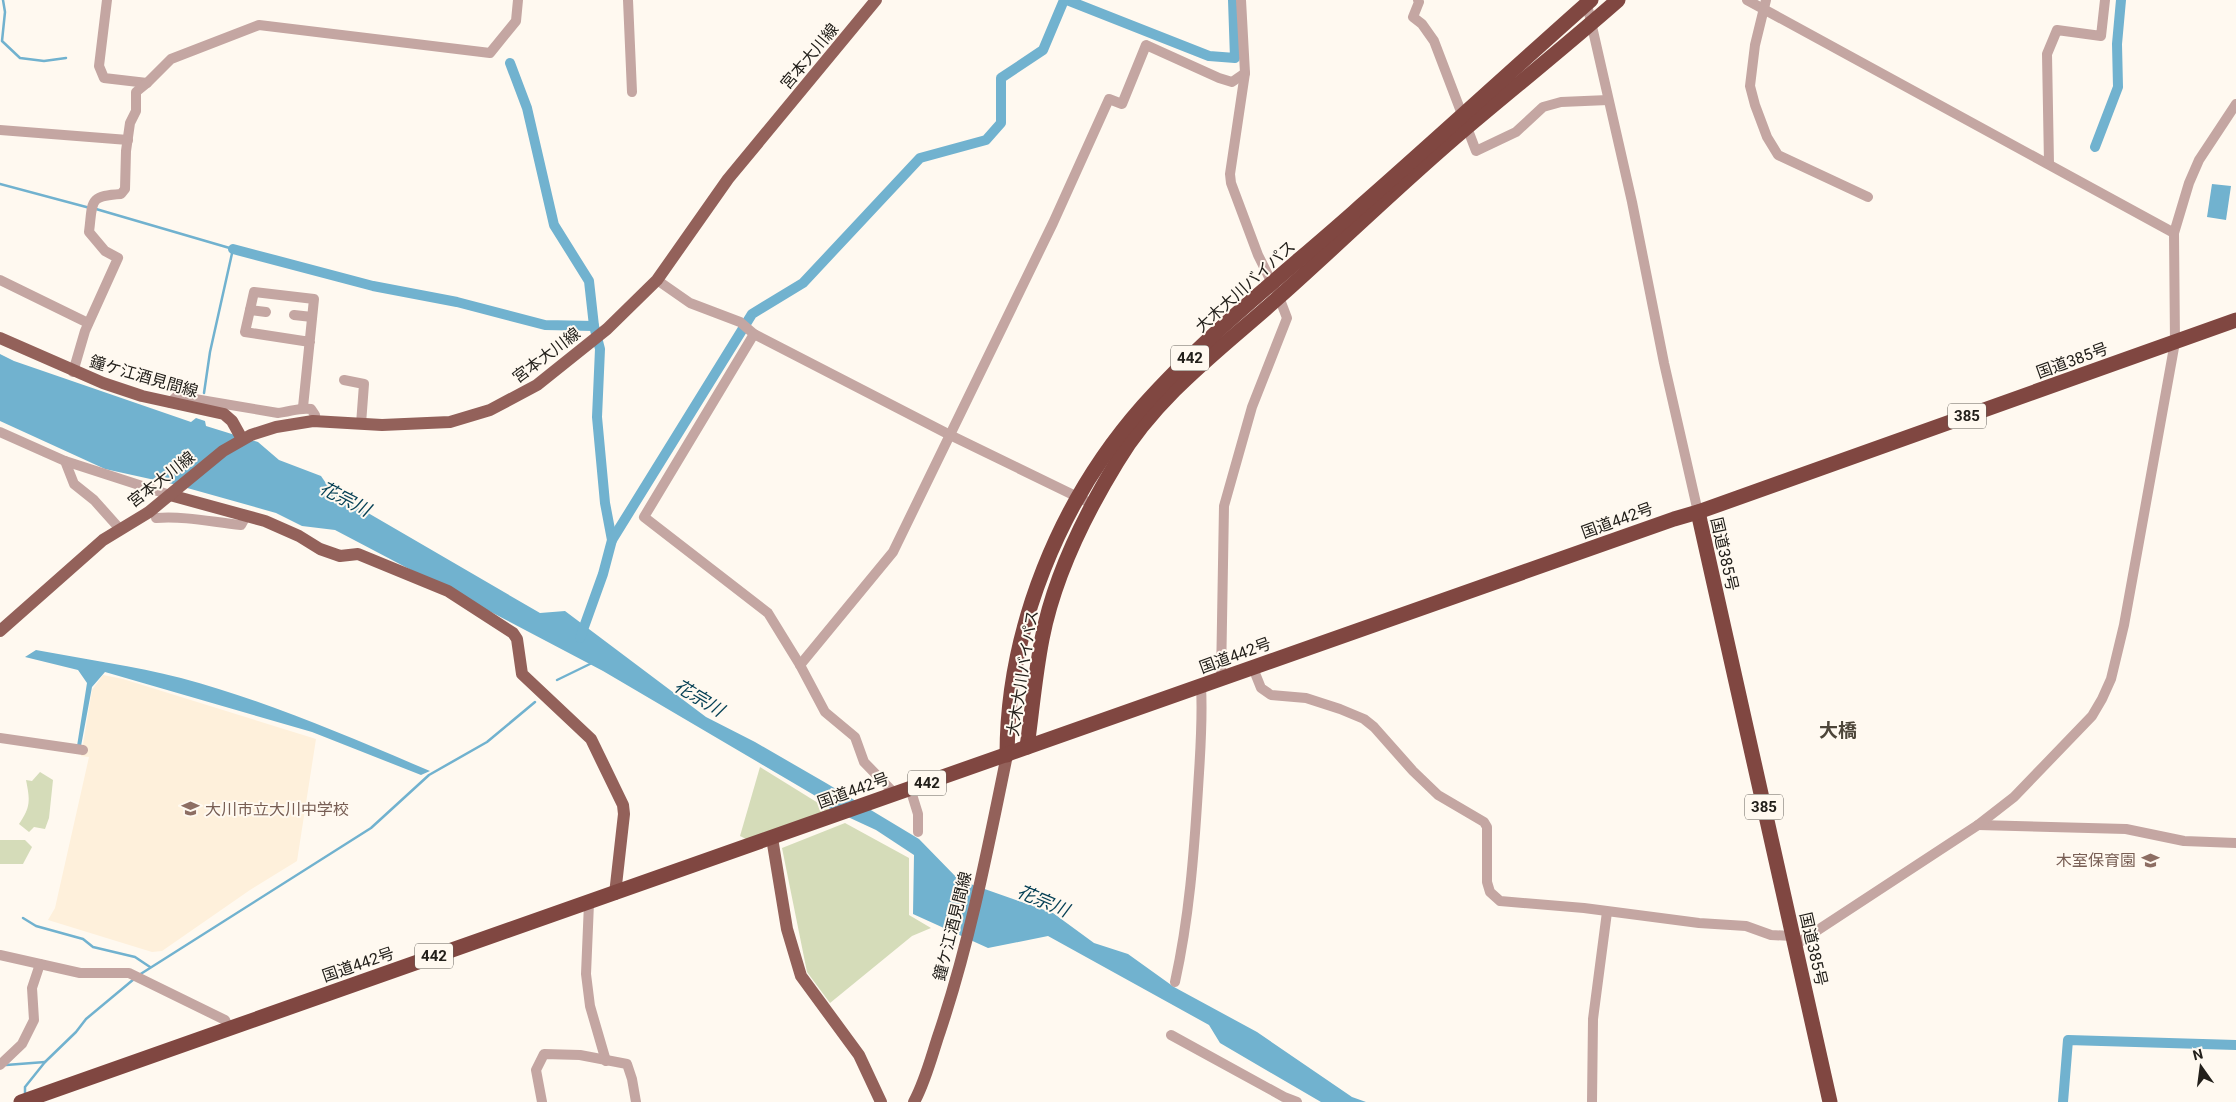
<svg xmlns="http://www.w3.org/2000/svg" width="2236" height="1102" font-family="Roboto,'Noto Sans JP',sans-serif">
	<rect width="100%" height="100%" fill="#fff9f0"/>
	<polygon fill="#fef0db" points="103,675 123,679 316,739 297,861 250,890 162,951 152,952 48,920 55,908 89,757 81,756 92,690"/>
	<g fill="#d5dcb9">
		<polygon points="760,767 831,811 756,844 740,836"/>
		<path d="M40,772L53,780L49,818L45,829L34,827L29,832L19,824C31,807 30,800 26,780L32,781Z"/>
		<polygon points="845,823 909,858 909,915 931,928 912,936 830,1003 807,972 782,848"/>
		<polygon points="0,840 25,840 32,847 23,864 0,864"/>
	</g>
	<g fill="#71b2cf">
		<polygon points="2212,184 2231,186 2226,220 2207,217"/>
		<polygon points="0,354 14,361 191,422 196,418 205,421 206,426 258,442 279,460 321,476 332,492 540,613 565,611 706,717 755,742 826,783 919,839 959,880 1053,913 1094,943 1128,954 1174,987 1257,1032 1352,1097 1366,1102 1321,1102 1220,1043 1209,1025 1048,936 988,948 913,914 914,855 876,830 822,805 819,798 603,671 335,530 302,526 276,513 173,484 105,469 0,421"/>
		<path d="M36,650C84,659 134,666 181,678C267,701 349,737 430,771L421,775L312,732L105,672L92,687L81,746H77L87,683L78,670L25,657Z"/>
	</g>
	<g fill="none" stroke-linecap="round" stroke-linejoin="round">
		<g stroke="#71b2cf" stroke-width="2.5">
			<polyline points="3,0 5,12 2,41 20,58 44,61 66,58"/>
			<polyline points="0,184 90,208"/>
			<polyline points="96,209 233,249 210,352 204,393"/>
			<polyline points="557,680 592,663"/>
			<polyline points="23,918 36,926 83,939 93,947 135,957 150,967"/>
			<polyline points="139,975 371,828 429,775 487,742 535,702"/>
			<polyline points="6,1065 45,1062"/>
			<polyline points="25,1095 25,1087 45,1062 76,1032 86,1019 134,979"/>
		</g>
		<g stroke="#71b2cf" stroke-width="10">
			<polyline points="1067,0 1209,56 1235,58 1233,0"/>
			<polyline points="510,63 527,108 554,225 589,281 594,326 600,349 597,417 605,503 612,540 603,574 580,638"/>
			<polyline points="2095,147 2118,87 2117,44 2121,0"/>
			<polyline points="233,249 373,286 457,302 545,325 594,326"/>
			<polyline points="612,540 752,314 803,283 920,158 986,140 1001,123 1001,78 1043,50 1064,0"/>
			<polyline points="2063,1102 2068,1040 2236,1045"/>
		</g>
		<g stroke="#c4a6a2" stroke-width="10">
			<polyline points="107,0 99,66 104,78 147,83"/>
			<polyline points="628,0 632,92"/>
			<polyline points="1418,0 1419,2 1413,17 1422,24 1434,41 1476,151 1516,132 1543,107 1561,102 1608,100"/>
			<polyline points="1586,0 1632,202 1664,363 1698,512"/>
			<polyline points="1747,0 2174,233"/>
			<polyline points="1766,0 1755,45 1750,86 1755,105 1767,137 1778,155 1868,197"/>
			<polyline points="0,130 128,140"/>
			<polyline points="2049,164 2047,54 2057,30 2101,36 2105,0"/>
			<polyline points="0,280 88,323"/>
			<polyline points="657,280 690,303 740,322 754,334 950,435 1094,505"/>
			<polyline points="250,310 266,312"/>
			<polyline points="294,315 312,317"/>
			<polyline points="754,334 644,517 768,613 800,665 825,712 855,737 864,762 895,794"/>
			<path d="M73,372L85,331L118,258L105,251L89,232C93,201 88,196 121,194L125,189L126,151L130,123L136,111V92L147,83L171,59L259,25L490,53L516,21L518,0"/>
			<polyline points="344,380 364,384 361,424"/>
			<path d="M170,403L177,396L278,413C290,412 300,407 311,409L315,415L313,421"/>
			<polyline points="303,407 314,299 254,292 245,332 310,342"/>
			<polyline points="0,432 65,461 74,484 94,500 119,528"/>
			<polyline points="65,461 170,495"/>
			<path d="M156,518C187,516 211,522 241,525L246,516"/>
			<polyline points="800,665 893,552 1053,223 1109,99 1122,104 1146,45 1219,78 1232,82 1245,73"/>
			<polyline points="1253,668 1261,688 1271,695 1306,698 1340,709 1364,719 1374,727 1413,771 1438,795 1484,822 1487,827 1487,882 1490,892 1500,901 1584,908 1699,923 1746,926 1771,935 1793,936"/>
			<polyline points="1221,679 1224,506 1252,407 1287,318 1279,297 1258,255 1231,183 1230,174 1245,73 1241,0"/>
			<polyline points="0,738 83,750"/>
			<polyline points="910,788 918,814 918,832"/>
			<polyline points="1978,825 2126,829 2184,841 2236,843"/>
			<polyline points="589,903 586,974 590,1006 606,1061"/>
			<polyline points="1795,945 1978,825 2014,797 2092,716 2102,699 2111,679 2124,625 2175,342 2174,233 2189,183 2199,160 2236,104"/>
			<polyline points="0,955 80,973 129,973 225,1020 229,1028"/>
			<path d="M1175,982C1189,919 1194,854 1198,789C1200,755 1203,721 1201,686"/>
			<polyline points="1171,1035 1284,1097 1297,1102"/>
			<polyline points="0,1065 22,1044 34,1020 32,988 40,964"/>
			<polyline points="542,1102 536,1070 544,1054 580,1055 627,1064 632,1079 636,1102"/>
			<polyline points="1592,1102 1593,1019 1607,912"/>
		</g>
		<g stroke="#93615a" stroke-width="12">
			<polyline points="0,338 103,383 142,396 224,414 232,421 242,439"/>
			<polyline points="170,495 265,521 299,536 320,549 340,556 358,554 448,591 513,633 517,639 522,674 591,739 623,805 624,814 615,894"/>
			<polyline points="0,631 103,540 149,512 223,451 251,435 276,427 313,421 382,425 450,422 490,410 537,385 607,329 657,280 728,179 876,0"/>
			<polyline points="772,838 787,929 801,976 859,1055 881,1102"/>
			<path d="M914,1102C926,1080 932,1054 940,1031C970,941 988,848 1007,755"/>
		</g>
		<g stroke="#804741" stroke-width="15">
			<polyline points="1698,512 1830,1102"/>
			<path d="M1027,747C1032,711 1035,675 1042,639C1054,577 1084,516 1117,462C1157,395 1222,348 1279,297C1342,241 1402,182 1466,128C1517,85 1568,44 1618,0"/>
			<path d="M1007,755C1007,629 1060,500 1143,406C1205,336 1284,274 1354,212C1434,142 1512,70 1591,0"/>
			<polyline points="21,1102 1674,519 1698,512 2236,320"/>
		</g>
	</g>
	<defs>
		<symbol id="school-bare" viewBox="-9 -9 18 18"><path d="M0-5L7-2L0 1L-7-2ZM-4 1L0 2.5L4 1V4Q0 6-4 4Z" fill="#8d6e63" stroke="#fff9f0" stroke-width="2.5" paint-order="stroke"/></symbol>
	</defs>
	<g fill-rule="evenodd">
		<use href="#school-bare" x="178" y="796" width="25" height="25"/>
		<use href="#school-bare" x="2138" y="848" width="25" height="25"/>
	</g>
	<g text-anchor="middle" stroke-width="4" stroke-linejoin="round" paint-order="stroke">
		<g fill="#fff9f0" stroke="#65615b" stroke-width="1">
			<rect x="1171" y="345.5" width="38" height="25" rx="4"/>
			<rect x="1948" y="403.5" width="38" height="25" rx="4"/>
			<rect x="908" y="770.5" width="38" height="25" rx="4"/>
			<rect x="1745" y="794.5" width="38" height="25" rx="4"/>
			<rect x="415" y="943.5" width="38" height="25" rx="4"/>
		</g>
		<g font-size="15" font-weight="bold" fill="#23201b">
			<text x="1190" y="363">442</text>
			<text x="1967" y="421">385</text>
			<text x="927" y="788">442</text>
			<text x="1764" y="812">385</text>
			<text x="434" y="961">442</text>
		</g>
		<g font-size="16" fill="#23201b" stroke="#fff9f0">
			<text transform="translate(809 56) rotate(-50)" y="6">宮本大川線</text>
			<text transform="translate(1245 286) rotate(-42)" y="6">大木大川バイパス</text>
			<text transform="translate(546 355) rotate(-37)" y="6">宮本大川線</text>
			<text transform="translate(2072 360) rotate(-20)" y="6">国道385号</text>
			<text transform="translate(144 376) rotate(16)" y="6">鐘ケ江酒見間線</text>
			<text transform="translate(161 479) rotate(-38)" y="6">宮本大川線</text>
			<text transform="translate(1617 520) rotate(-20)" y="6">国道442号</text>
			<text transform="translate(1725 554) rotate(77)" y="6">国道385号</text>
			<text transform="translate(1235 655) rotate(-20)" y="6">国道442号</text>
			<text transform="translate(1022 673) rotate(-81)" y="6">大木大川バイパス</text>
			<text transform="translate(853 790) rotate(-20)" y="6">国道442号</text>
			<text transform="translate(952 926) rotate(-76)" y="6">鐘ケ江酒見間線</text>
			<text transform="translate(1814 949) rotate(77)" y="6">国道385号</text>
			<text transform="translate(358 964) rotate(-19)" y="6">国道442号</text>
		</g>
		<g font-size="16" fill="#785e54" stroke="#fff9f0" text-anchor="start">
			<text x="205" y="815">大川市立大川中学校</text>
			<text x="2136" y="866" text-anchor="end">木室保育園</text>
		</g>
		<g font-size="18" font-style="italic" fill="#043f54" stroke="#fff9f0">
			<text transform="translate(345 499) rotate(27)" y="6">花宗川</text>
			<text transform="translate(699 698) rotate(31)" y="6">花宗川</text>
			<text transform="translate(1043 901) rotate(23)" y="6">花宗川</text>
		</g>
		<g font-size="19" font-weight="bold" fill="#4d4539" stroke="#fff9f0">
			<text x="1838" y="737">大橋</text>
		</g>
	</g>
	<g transform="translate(2201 1067) rotate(346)" stroke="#fff9f0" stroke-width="4" paint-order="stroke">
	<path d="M0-4L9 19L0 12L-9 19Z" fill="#23201b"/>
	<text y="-8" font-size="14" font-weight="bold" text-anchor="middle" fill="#23201b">N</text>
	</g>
</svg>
